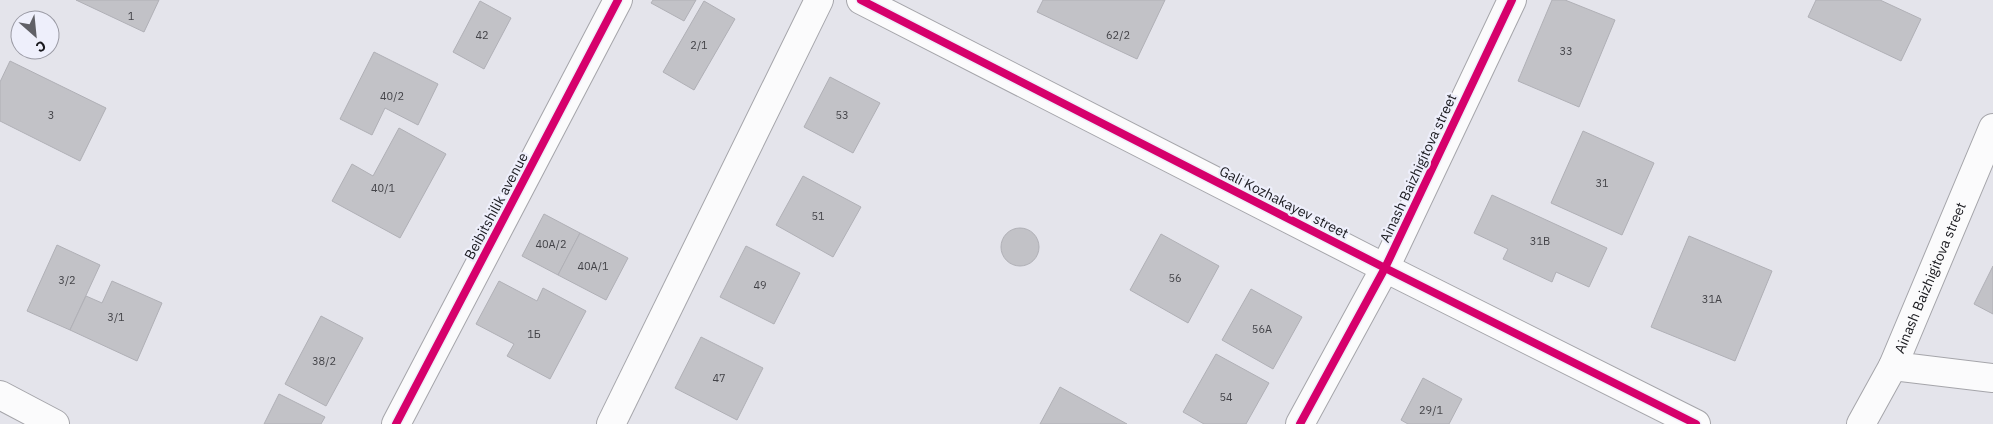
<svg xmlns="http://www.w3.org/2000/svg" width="1993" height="424" font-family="'IBM Plex Sans',sans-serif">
	<rect width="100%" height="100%" fill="#e4e4eb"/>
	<g fill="#c2c2c7" stroke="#b0b0b6">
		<polygon points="76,0 159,0 144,32"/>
		<polygon points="653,0 696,0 684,21 651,3"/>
		<polygon points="1043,0 1165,0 1137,59 1037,12"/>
		<polygon points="1552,0 1565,0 1615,20 1579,107 1518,81"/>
		<polygon points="1816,0 1880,0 1921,19 1901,61 1808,17"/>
		<polygon points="480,1 511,18 484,69 453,52"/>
		<polygon points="704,1 735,19 694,90 663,72"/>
		<polygon points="374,52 438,84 418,125 385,108 372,135 340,119"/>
		<polygon points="10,61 106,108 80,161 0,121 0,82"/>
		<polygon points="830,77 880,103 853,153 804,127"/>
		<polygon points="399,128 446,154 400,238 332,201 352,164 373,176"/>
		<polygon points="1583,131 1654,163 1622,235 1551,203"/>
		<polygon points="803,176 861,207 833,257 776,225"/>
		<polygon points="1492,195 1607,248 1589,287 1556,272 1552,282 1503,259 1508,249 1474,233"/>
		<polygon points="544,214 580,233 558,275 522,256"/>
		<circle cx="1020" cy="247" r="19"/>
		<polygon points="580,233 628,258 606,300 558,275"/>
		<polygon points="1161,234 1219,266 1188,323 1130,290"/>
		<polygon points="1689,236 1772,271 1735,361 1651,327"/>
		<polygon points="57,245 100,265 70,330 27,311"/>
		<polygon points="746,246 800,273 774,324 720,297"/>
		<polygon points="1993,266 1993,314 1974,304"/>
		<polygon points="112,281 162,303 137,361 70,330 86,296 102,303"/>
		<polygon points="499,281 537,301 543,288 586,311 550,379 507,356 514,344 476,324"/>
		<polygon points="1251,289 1302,317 1273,369 1222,340"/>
		<polygon points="321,316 363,338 326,406 285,384"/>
		<polygon points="701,337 763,368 737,420 675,388"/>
		<polygon points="1216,354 1269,383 1246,424 1204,424 1183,412"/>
		<polygon points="1423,378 1462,399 1449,424 1408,424 1401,420"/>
		<polygon points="1060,387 1127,424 1040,424"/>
		<polygon points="279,394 325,417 321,424 264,424"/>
	</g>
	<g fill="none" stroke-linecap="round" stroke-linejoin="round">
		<defs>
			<g id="minor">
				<polyline points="861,0 1385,268 1696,424"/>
				<polyline points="1893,366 1993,378"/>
				<polyline points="0,395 55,424"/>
				<polyline points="396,424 618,0"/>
				<polyline points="611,424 819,0"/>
				<polyline points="1300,424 1385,268 1512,0"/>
				<path id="s1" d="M1861,424L1893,366L1993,128"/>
			</g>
		</defs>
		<use href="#minor" stroke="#a5a5aa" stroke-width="30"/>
		<use href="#minor" stroke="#fbfbfc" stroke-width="28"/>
		<defs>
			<g id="cycleway">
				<polyline points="861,0 1385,268 1696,424"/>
				<polyline points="396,424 618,0"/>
				<polyline points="1300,424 1385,268 1512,0"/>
			</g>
		</defs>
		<use href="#cycleway" stroke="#eeeffb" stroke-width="11"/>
		<use href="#cycleway" stroke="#d6006c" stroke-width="8"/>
	</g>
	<g text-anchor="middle" stroke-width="4.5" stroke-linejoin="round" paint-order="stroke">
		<g font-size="11" fill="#434348">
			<text x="131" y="20">1</text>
			<text x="482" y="39">42</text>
			<text x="1118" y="39">62/2</text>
			<text x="699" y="49">2/1</text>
			<text x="1566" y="55">33</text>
			<text x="392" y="100">40/2</text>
			<text x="51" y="119">3</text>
			<text x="842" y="119">53</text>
			<text x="1602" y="187">31</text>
			<text x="383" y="192">40/1</text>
			<text x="818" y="220">51</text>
			<text x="1540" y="245">31В</text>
			<text x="551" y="248">40А/2</text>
			<text x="593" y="270">40А/1</text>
			<text x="1175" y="282">56</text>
			<text x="67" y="284">3/2</text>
			<text x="760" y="289">49</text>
			<text x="1712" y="303">31А</text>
			<text x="116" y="321">3/1</text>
			<text x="1262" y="333">56А</text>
			<text x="534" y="338">1Б</text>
			<text x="324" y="365">38/2</text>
			<text x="719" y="382">47</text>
			<text x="1226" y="401">54</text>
			<text x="1431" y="414">29/1</text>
		</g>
		<g font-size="14" fill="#19191e" stroke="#eeeffb">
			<text transform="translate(1418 168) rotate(-65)" y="5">Ainash Baizhigitova street</text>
			<text transform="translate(1284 202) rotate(27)" y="5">Gali Kozhakayev street</text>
			<text transform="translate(496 206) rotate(-62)" y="5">Beibitshilik avenue</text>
			<text dy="5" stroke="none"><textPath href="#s1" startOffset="162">Ainash Baizhigitova street</textPath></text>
		</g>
	</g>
	<g transform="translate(35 35) rotate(153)"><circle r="24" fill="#eeeffb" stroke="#9999a3"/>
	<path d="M0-4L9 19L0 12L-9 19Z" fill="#606066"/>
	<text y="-8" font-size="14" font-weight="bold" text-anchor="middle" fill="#19191e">С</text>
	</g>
</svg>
